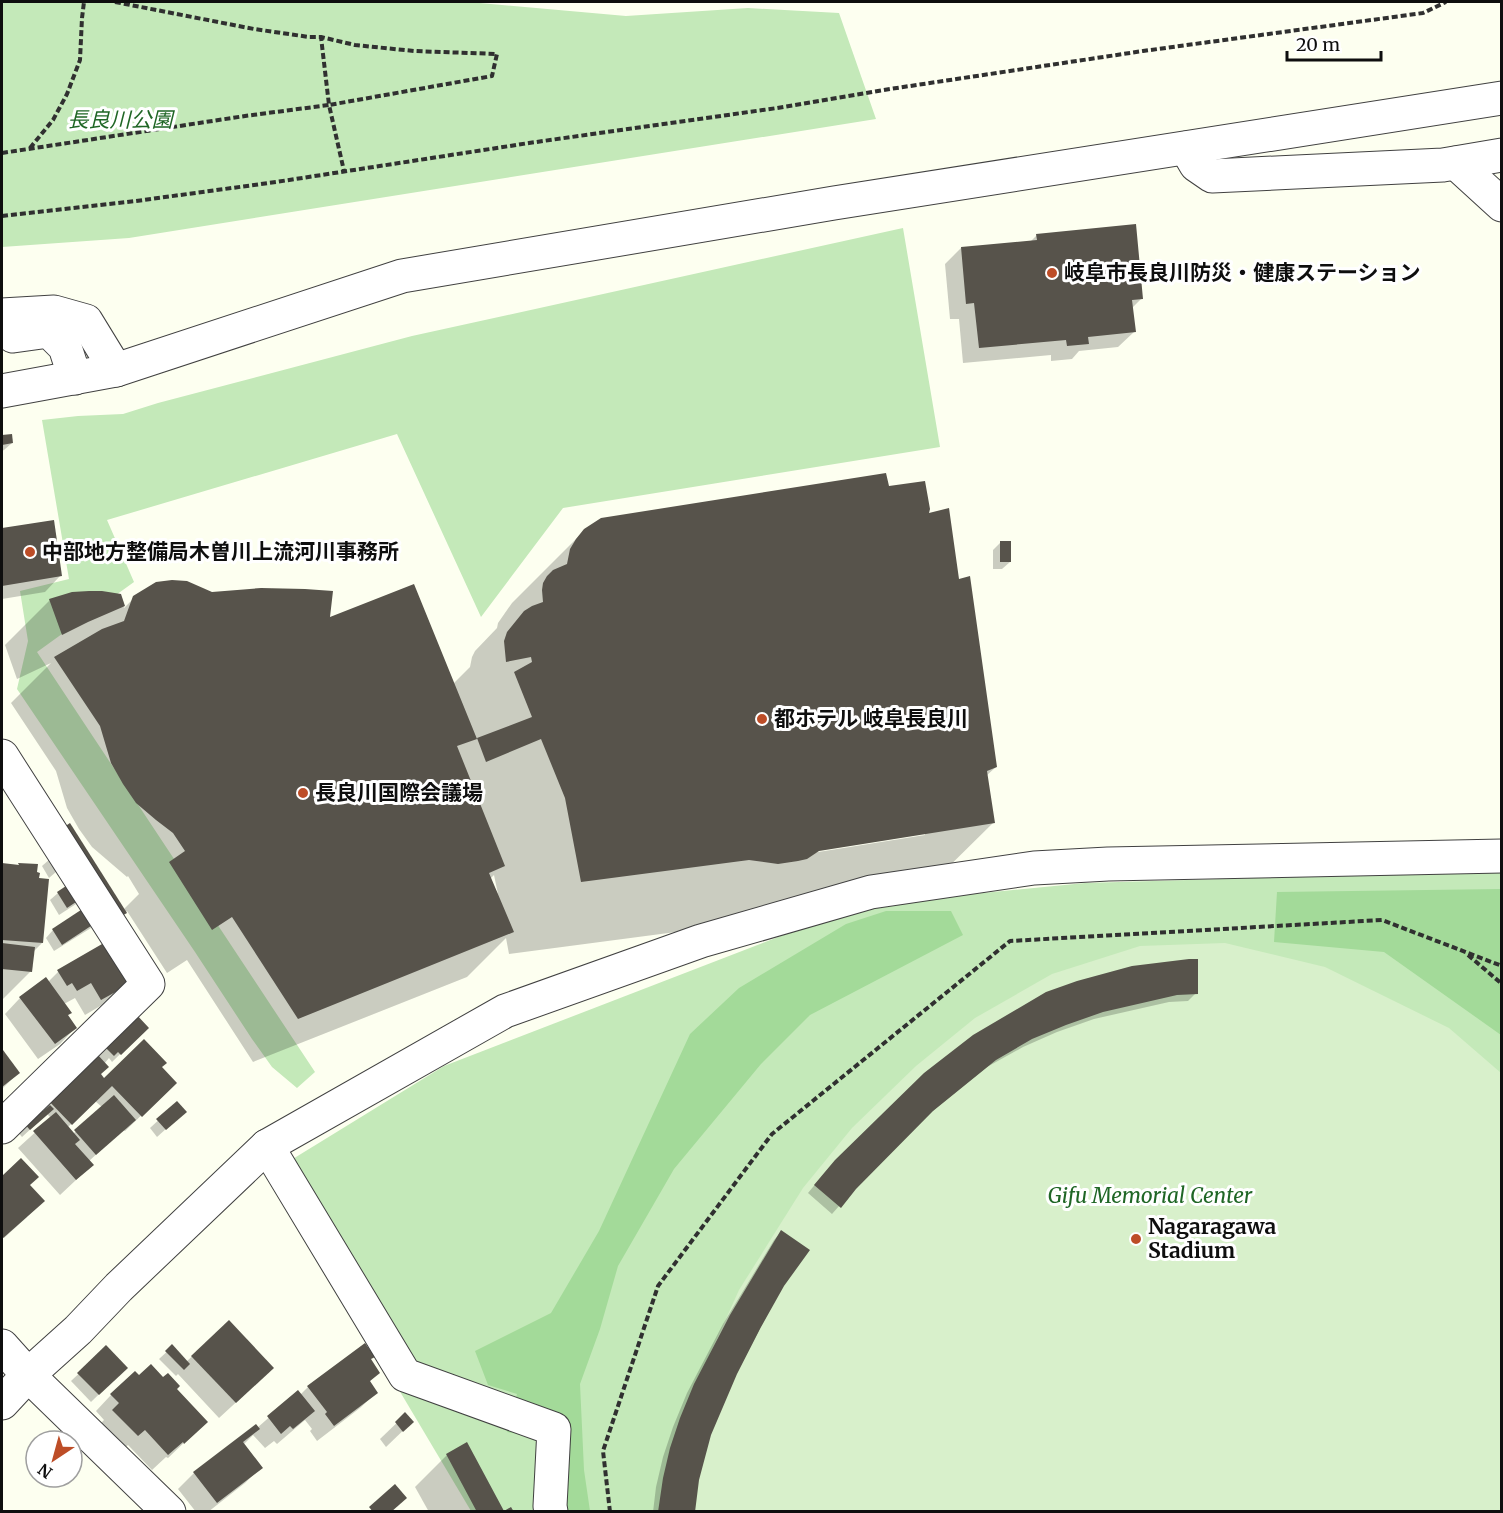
<svg xmlns="http://www.w3.org/2000/svg" width="1503" height="1513" font-family="Merriweather,'Noto Sans JP',serif">
	<rect width="100%" height="100%" fill="#fdfff0"/>
	<g fill="#c4e9b9">
		<polygon points="2,2 469,2 626,16 748,8 839,13 876,119 129,238 2,247"/>
		<polygon points="903,228 940,447 563,508 481,617 397,434 107,520 134,582 37,652 315,1072 297,1088 272,1067 252,1039 195,952 17,689 28,641 20,591 69,579 42,420 78,416 123,414 158,403 412,336"/>
		<polygon points="1501,871 1501,1511 471,1511 270,1173 444,1066 861,905 1085,883"/>
	</g>
	<g fill="#a3da99">
		<polygon points="1501,889 1501,1035 1384,952 1274,942 1277,892"/>
		<polygon points="886,911 951,911 963,935 810,1015 761,1064 674,1169 618,1266 600,1329 580,1384 584,1470 590,1511 542,1511 538,1437 507,1432 517,1394 488,1385 475,1351 551,1313 599,1231 690,1034 739,988 846,924"/>
	</g>
	<polygon fill="#d8f0cb" points="1225,943 1325,967 1449,1028 1501,1073 1501,1511 666,1512 696,1385 739,1290 803,1188 852,1128 916,1066 975,1018 1052,974 1140,946"/>
	<g fill="#0003" fill-rule="evenodd">
		<polygon points="1037,235 1142,298 1131,309 1134,332 1118,347 1079,351 1072,359 1051,361 1051,355 963,363 959,319 950,319 945,264 961,248 1030,242"/>
		<polygon points="11,436 12,443 4,450 2,451 2,437"/>
		<path d="M888,488L927,515L958,581L996,767L986,776L994,822L921,894L705,935L676,932L509,954L506,938L467,977L253,1062L187,960L167,973L127,911L117,921L123,910L139,894L128,876L127,877L92,847L79,829L67,808L56,771L11,703L51,663L17,679L5,645L50,600L72,594L120,595L124,608L134,598L212,593L328,619L453,684L470,667L472,657L475,651L497,628L498,623L512,603L585,530ZM925,832V835L812,853V850ZM494,875L498,894L490,879Z"/>
		<polygon points="52,522 60,576 45,592 2,599 2,530"/>
		<polygon points="1001,542 1010,562 1002,569 993,569 993,550"/>
		<polygon points="50,859 64,865 49,878 42,866"/>
		<polygon points="2,864 36,866 42,943 33,952 31,971 2,1000"/>
		<polygon points="58,893 83,896 76,904 59,915 50,900"/>
		<polygon points="99,920 91,928 54,951 46,938 53,930"/>
		<polygon points="58,972 128,983 112,999 85,1015 75,998 64,1004 70,1013 67,1016 75,1028 60,1044 38,1059 5,1014 20,998 48,982"/>
		<polygon points="1196,993 1188,1001 1169,1002 1094,1019 1057,1032 1023,1047 987,1067 924,1118 855,1188 832,1214 808,1193 827,1170 1047,994"/>
		<path d="M147,1028L112,1062L109,1058L104,1064L99,1074L104,1080L160,1067L175,1083L125,1131L123,1130L89,1161L92,1165L60,1195L18,1148L51,1118L47,1114L22,1137L17,1131L45,1111L40,1106L96,1052ZM95,1101L102,1107L73,1134L67,1128Z"/>
		<polygon points="3,1053 18,1073 2,1089 2,1054"/>
		<polygon points="177,1103 177,1119 157,1137 150,1128"/>
		<polygon points="21,1160 28,1185 27,1217 4,1238 4,1236 2,1238 2,1178"/>
		<polygon points="781,1232 783,1285 736,1374 709,1434 698,1480 693,1512 653,1512 656,1487 663,1457 673,1427 687,1393 723,1324 774,1240"/>
		<polygon points="229,1322 256,1384 219,1418 178,1374 176,1376 159,1359 172,1347 186,1362"/>
		<polygon points="106,1348 126,1368 91,1402 71,1381"/>
		<polygon points="369,1360 378,1373 369,1382 376,1393 360,1408 317,1441 310,1431 312,1429 305,1420 277,1444 274,1441 265,1448 253,1435 243,1445 261,1467 245,1483 208,1512 196,1512 178,1489 194,1473 257,1428 298,1392 300,1395 308,1387"/>
		<polygon points="139,1377 175,1389 190,1437 168,1458 166,1457 152,1470 128,1445 121,1451 97,1427 104,1420 96,1411 111,1395"/>
		<polygon points="405,1415 412,1422 386,1447 380,1439"/>
		<polygon points="447,1455 503,1512 429,1512 415,1487"/>
	</g>
	<g fill="#57534b">
		<polygon points="1136,224 1143,299 1132,300 1136,332 1088,337 1089,344 1067,346 1066,340 979,348 974,303 966,304 961,247 1037,240 1036,234"/>
		<polygon points="12,434 13,443 2,445 2,435"/>
		<polygon points="886,473 889,486 925,481 930,509 929,513 949,508 959,579 970,576 997,767 987,771 995,823 819,851 807,859 798,861 778,864 749,860 581,882 565,798 541,739 486,762 477,738 532,717 514,672 532,662 531,657 506,662 504,641 507,632 524,611 532,606 543,602 542,590 543,583 547,576 553,570 567,564 570,549 576,539 584,529 601,518"/>
		<polygon points="54,520 62,576 2,586 2,528"/>
		<rect x="1000" y="541" width="11" height="21"/>
		<polygon points="172,580 187,581 212,592 261,588 305,589 333,591 330,617 414,584 477,739 457,746 505,866 489,873 514,932 298,1019 232,917 212,930 169,862 185,851 173,833 156,820 136,803 123,784 111,763 100,726 54,657 102,629 124,621 133,596 156,582"/>
		<polygon points="89,591 102,591 121,594 125,606 88,622 62,635 49,599 72,592"/>
		<polygon points="70,823 127,913 120,917 64,827"/>
		<polygon points="2,863 19,865 18,863 38,864 37,872 40,873 39,878 49,879 43,943 2,940"/>
		<polygon points="75,880 85,896 67,908 57,892"/>
		<polygon points="90,904 100,920 62,945 52,929"/>
		<polygon points="109,940 130,984 101,1000 91,983 77,991 72,983 67,986 57,970"/>
		<polygon points="2,943 35,947 32,972 2,969"/>
		<polygon points="1189,959 1198,959 1198,994 1177,995 1103,1012 1066,1025 1032,1039 996,1060 933,1111 856,1189 841,1208 814,1185 835,1160 924,1073 973,1035 1046,992 1077,981 1132,966"/>
		<polygon points="46,977 72,1013 68,1015 77,1028 55,1044 19,997"/>
		<polygon points="135,1013 149,1028 121,1055 118,1052 114,1056 102,1044"/>
		<polygon points="144,1039 167,1063 162,1067 177,1083 142,1117 112,1086 72,1125 46,1098 97,1054 109,1067 101,1074 104,1078"/>
		<polygon points="3,1050 20,1073 2,1087 2,1052"/>
		<polygon points="114,1095 136,1120 96,1155 74,1130"/>
		<polygon points="177,1101 187,1112 166,1130 156,1119"/>
		<polygon points="50,1105 54,1109 30,1130 23,1122 40,1109 43,1111"/>
		<polygon points="56,1112 80,1140 75,1144 94,1165 76,1180 33,1131"/>
		<polygon points="21,1158 39,1177 30,1185 45,1201 2,1239 2,1176"/>
		<polygon points="781,1230 810,1250 784,1286 761,1327 737,1374 711,1435 699,1480 695,1512 658,1512 663,1478 670,1448 680,1418 694,1384 730,1315"/>
		<polygon points="229,1320 274,1368 236,1403 191,1356"/>
		<polygon points="365,1343 375,1357 371,1359 380,1373 370,1381 378,1393 334,1426 325,1414 327,1412 307,1386"/>
		<polygon points="172,1344 190,1364 184,1370 165,1351"/>
		<polygon points="106,1345 128,1368 99,1395 77,1373"/>
		<polygon points="151,1364 163,1377 168,1373 180,1386 177,1389 208,1422 184,1444 183,1442 168,1455 145,1430 138,1436 112,1410 119,1403 110,1394 135,1371 139,1375"/>
		<polygon points="298,1390 315,1411 293,1429 290,1426 281,1434 267,1416"/>
		<polygon points="405,1412 414,1422 403,1432 395,1422"/>
		<polygon points="256,1424 260,1429 243,1442 263,1468 217,1503 193,1472"/>
		<polygon points="467,1442 504,1511 511,1507 514,1512 477,1512 446,1454"/>
		<polygon points="395,1484 407,1498 391,1512 373,1512 369,1507"/>
	</g>
	<g fill="none" stroke-linecap="round" stroke-linejoin="round">
		<defs>
			<g id="minor">
				<polyline points="1186,148 1196,165 1212,176 1443,165 1502,155"/>
				<polyline points="1456,163 1502,205"/>
				<polyline points="2,315 54,312 86,321 116,370"/>
				<polyline points="13,336 49,331 65,347 75,378"/>
				<polyline points="2,391 116,370 402,276 834,203 1502,98"/>
				<polyline points="2,756 148,984 2,1127"/>
				<polyline points="267,1146 405,1375 554,1429 550,1506 551,1512"/>
				<polyline points="2,1346 28,1375 169,1512"/>
				<polyline points="2,1403 28,1375 78,1330 119,1287 267,1146 505,1011 701,941 871,892 1034,868 1108,864 1502,856"/>
			</g>
		</defs>
		<use href="#minor" stroke="#414141" stroke-width="35"/>
		<g stroke="#303030" stroke-width="4" stroke-dasharray="6 3" stroke-linecap="butt">
			<polyline points="115,2 254,29 309,37 321,37 355,45 414,51 497,54 492,76 329,105 321,37"/>
			<polyline points="30,148 53,120 67,94 80,60 82,18 84,2"/>
			<polyline points="2,153 245,116 329,105 344,171"/>
			<polyline points="2,216 136,201 276,182 529,143 777,108 890,89 1143,51 1423,13 1446,2"/>
			<polyline points="1468,955 1502,984"/>
			<polyline points="610,1512 603,1451 658,1286 772,1134 1010,941 1382,920 1502,966"/>
		</g>
		<use href="#minor" stroke="#fff" stroke-width="33"/>
	</g>
	<g fill="#bd4d27" stroke="#fff" stroke-width="2">
		<circle cx="1052" cy="273" r="6"/>
		<circle cx="30" cy="552" r="6"/>
		<circle cx="762" cy="719" r="6"/>
		<circle cx="303" cy="793" r="6"/>
		<circle cx="1136" cy="1239" r="6"/>
	</g>
	<g text-anchor="middle" stroke-width="6" stroke-linejoin="round" paint-order="stroke">
		<g font-size="21" font-style="italic" fill="#1f6625" stroke="#fff">
			<text x="120" y="127">長良川公園</text>
			<text x="1150" y="1203">Gifu Memorial Center</text>
		</g>
		<g font-size="21" font-weight="bold" fill="#0e0e0e" stroke="#fff" text-anchor="start">
			<text x="1064" y="280">岐阜市長良川防災・健康ステーション</text>
			<text x="42" y="559">中部地方整備局木曽川上流河川事務所</text>
			<text x="774" y="726">都ホテル 岐阜長良川</text>
			<text x="315" y="800">長良川国際会議場</text>
			<text x="1148" y="1234">Nagaragawa<tspan x="1148" dy="24">Stadium</tspan></text>
		</g>
	</g>
	<rect width="1503" height="1513" fill="none" stroke="#0e0e0e" stroke-width="6"/>
	<g transform="translate(54 1459) rotate(216)"><circle r="28" fill="#ffffff" stroke="#9f9f9f" stroke-width="1.5"/>
	<path d="M0-4.5L10 22L0 15L-10 22Z" fill="#bd4d27"/>
	<text y="-9" font-size="16" font-weight="bold" text-anchor="middle" fill="#0e0e0e">N</text>
	</g>
	<path d="M1287 51v9h94v-9" fill="none" stroke="#0e0e0e" stroke-width="3"/>
	<text x="1296" y="51" font-size="18" fill="#0e0e0e" stroke="#ffffff" stroke-width="4.5" paint-order="stroke">20 m</text>
</svg>
